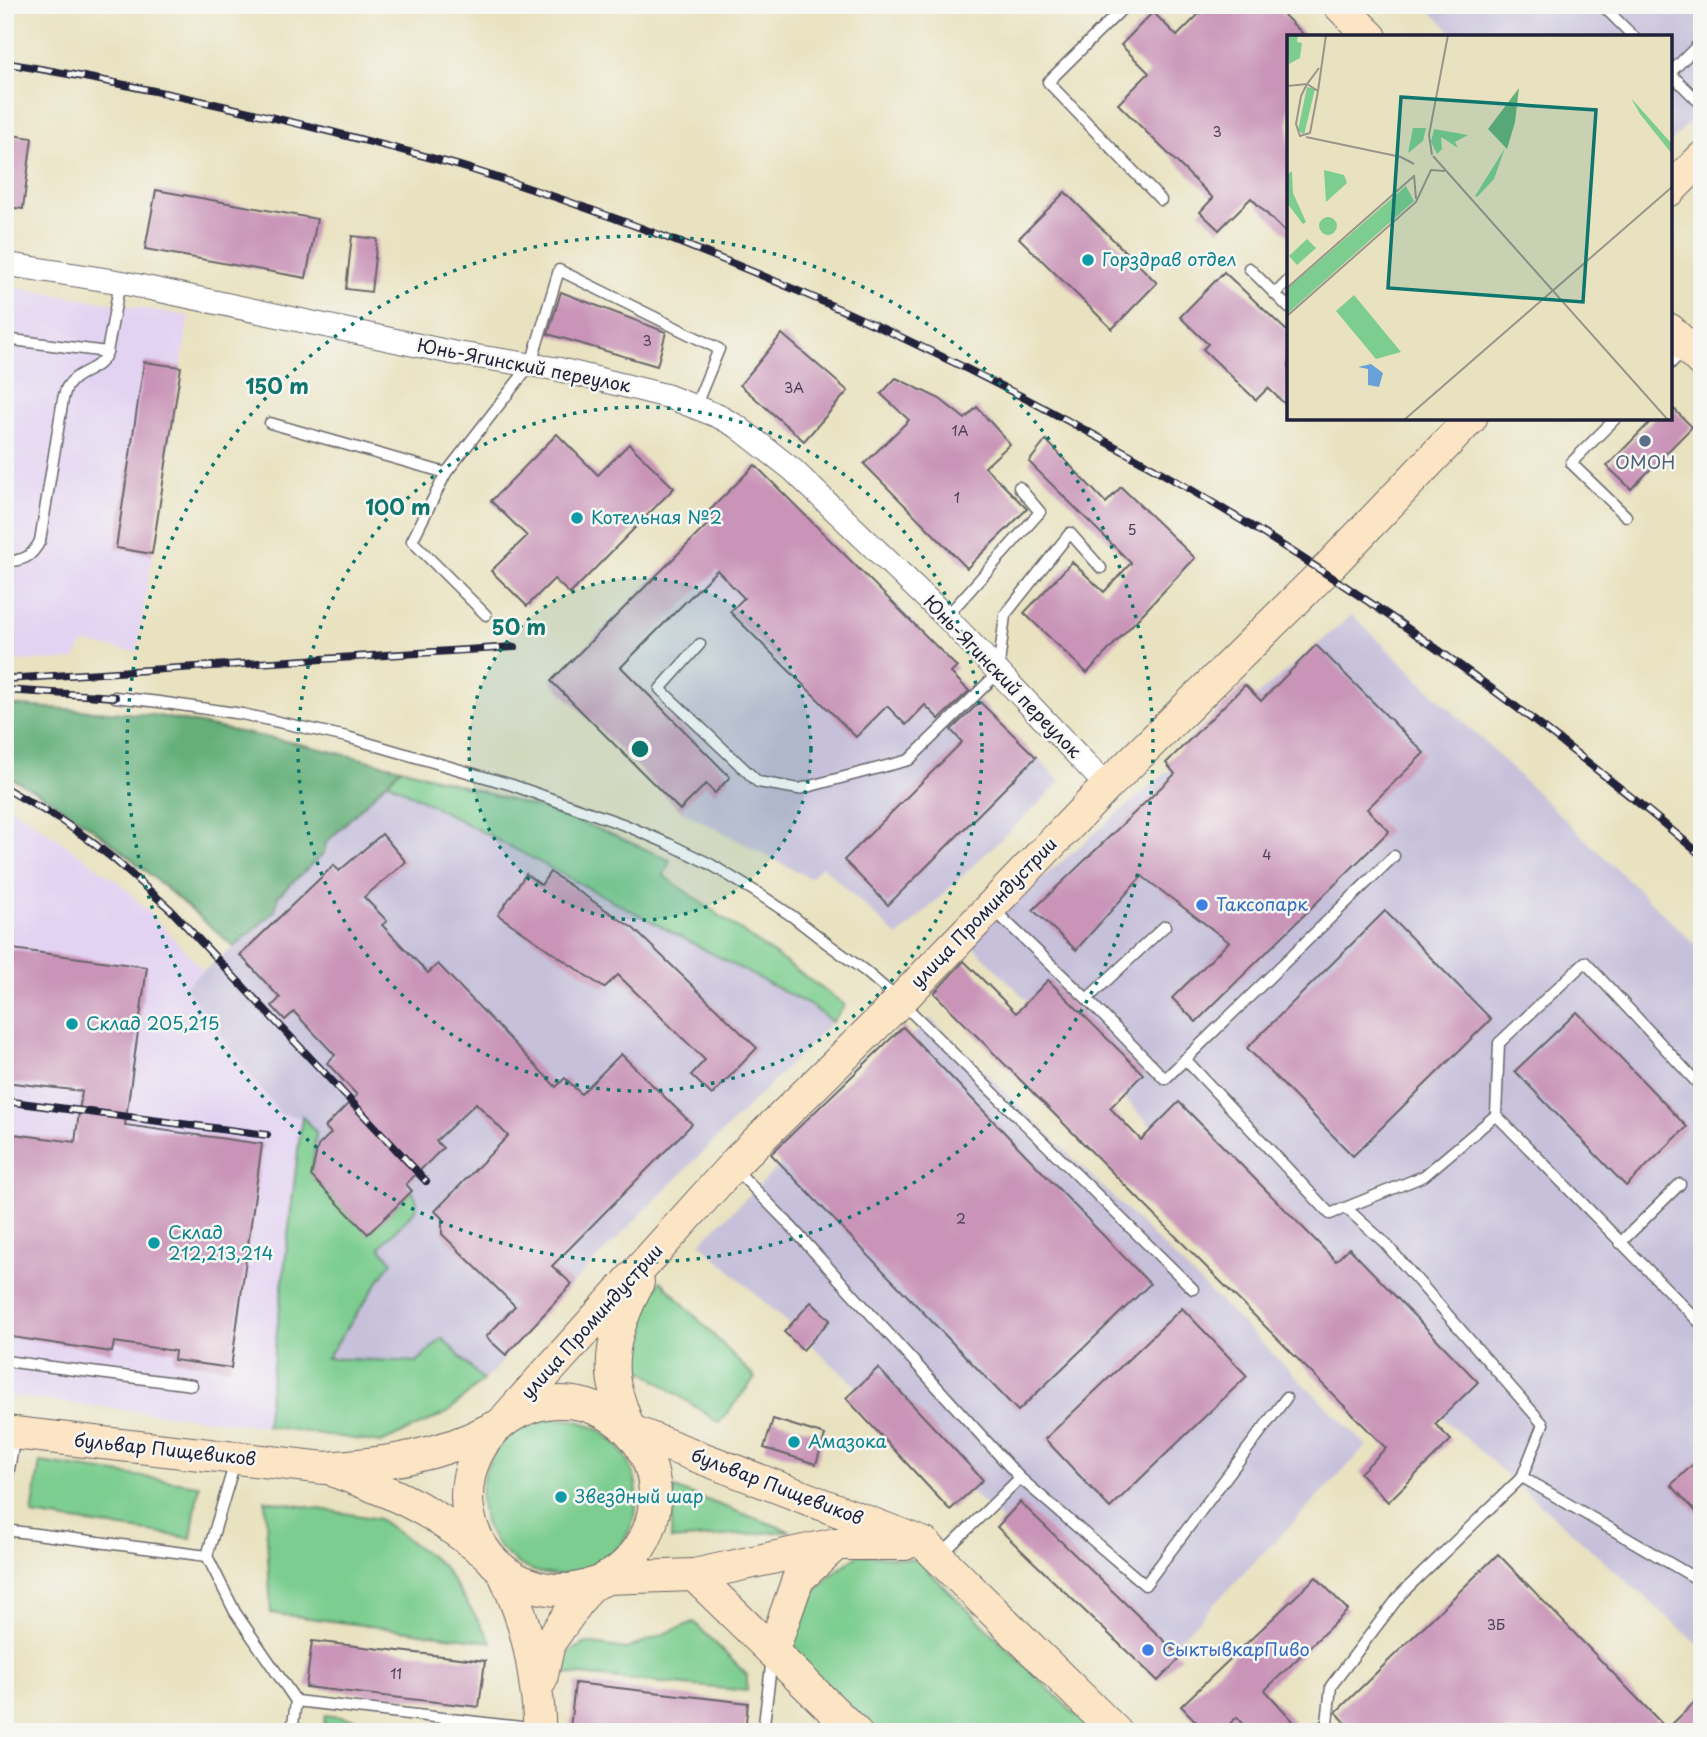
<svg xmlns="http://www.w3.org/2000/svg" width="1707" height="1737" font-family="'Playpen Sans',sans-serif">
	<rect width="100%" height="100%" fill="#f6f6f2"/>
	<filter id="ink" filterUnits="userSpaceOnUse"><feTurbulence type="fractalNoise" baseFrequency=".0143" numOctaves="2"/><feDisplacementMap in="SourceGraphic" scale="14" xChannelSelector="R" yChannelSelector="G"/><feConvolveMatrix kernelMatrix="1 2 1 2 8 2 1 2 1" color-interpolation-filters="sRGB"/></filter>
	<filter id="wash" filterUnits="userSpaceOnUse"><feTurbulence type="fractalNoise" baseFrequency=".00686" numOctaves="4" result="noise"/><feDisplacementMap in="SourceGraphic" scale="28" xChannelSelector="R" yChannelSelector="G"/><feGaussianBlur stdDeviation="1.57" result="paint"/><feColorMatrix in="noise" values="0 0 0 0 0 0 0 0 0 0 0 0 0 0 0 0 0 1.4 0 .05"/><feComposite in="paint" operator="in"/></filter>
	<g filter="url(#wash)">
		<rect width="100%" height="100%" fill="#e9e2c0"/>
		<g fill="#e3d3f2">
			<polygon points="5,286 189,316 137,652 84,643 74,660 5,661"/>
			<polygon points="5,804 18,811 121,884 165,929 203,970 184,986 280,1114 302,1116 266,1426 5,1396"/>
		</g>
		<g fill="#c6c0da">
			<polygon points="1425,5 1702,5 1702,108 1670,143 1670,37 1456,37"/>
			<polygon points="755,465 957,667 951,673 1061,782 898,937 822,866 809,878 680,810 551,681 712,520 707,513"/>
			<polygon points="1352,615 1702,951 1702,1648 1426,1403 968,941"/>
			<polygon points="388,782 813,1007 832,1022 572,1284 506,1355 498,1367 447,1413 381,1443 266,1426 302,1117 280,1114 184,986 234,947 275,911 278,896 324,853 326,843"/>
			<polygon points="930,1018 1367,1446 1157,1663 700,1243"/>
		</g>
		<g fill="#7ccd8f" stroke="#4f7865" stroke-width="2">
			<polygon points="401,768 545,810 611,834 670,860 664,876 845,1005 832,1022 813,1007 388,782"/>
			<path d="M302,1116L316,1132L312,1176L368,1233L412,1191C416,1197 418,1201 416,1209L380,1247L392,1261L327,1358L417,1362L442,1338L483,1380L447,1413L381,1443L266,1426Z"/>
			<polygon points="661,1281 755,1378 719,1423 627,1360 624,1320"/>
			<circle cx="559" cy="1497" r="78"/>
			<polygon points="40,1462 199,1485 191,1538 32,1515"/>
			<polygon points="674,1488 790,1531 671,1540"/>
			<polygon points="265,1500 379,1519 442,1565 492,1642 271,1613"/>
			<polygon points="859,1554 917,1560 1093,1732 870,1732 795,1658 792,1637 797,1613 829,1577"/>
			<polygon points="694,1622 747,1675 747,1691 559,1673 560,1657 586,1643 626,1649"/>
			<polygon points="325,1715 456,1732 323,1732"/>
		</g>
		<path fill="#65b07a" stroke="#44695a" stroke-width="2" d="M5,705L154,715L300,744L401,768L326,843L324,853L278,896L275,911L234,947C161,885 92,817 5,775Z"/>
		<g id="blocks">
			<g fill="#c994b8">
				<polygon points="1208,5 1274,5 1306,37 1289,37 1289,236 1251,198 1219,230 1200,212 1213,198 1118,104 1149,73 1121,45 1153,12 1177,36"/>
				<polygon points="5,134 32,138 23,209 5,207"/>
				<polygon points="156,190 317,219 306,278 145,249"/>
				<polygon points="1065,192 1157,283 1112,329 1019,238"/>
				<polygon points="352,236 377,239 371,292 346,289"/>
				<polygon points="1224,272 1289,333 1289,408 1268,388 1256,400 1203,349 1208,344 1180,317"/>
				<polygon points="561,292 666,332 657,366 548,334"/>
				<polygon points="782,334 848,391 804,441 740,385"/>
				<polygon points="144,362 181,367 152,554 116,548"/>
				<polygon points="896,378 940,399 965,419 977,407 1010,444 985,467 1027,509 967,568 864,464 909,420 881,394"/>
				<polygon points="1670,405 1692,427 1631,489 1607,466 1654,418 1670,418"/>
				<polygon points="557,434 598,475 629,444 674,488 570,594 554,579 527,606 491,571 527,536 491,501"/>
				<polygon points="1046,440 1106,503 1121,487 1195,558 1087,673 1024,613 1072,562 1104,592 1131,563 1029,462"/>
				<polygon points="755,465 957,667 951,673 969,691 939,719 925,705 906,725 887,706 856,737 730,612 744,598 717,570 621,667 730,777 715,793 706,784 680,810 551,681 713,519 707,513"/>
				<polygon points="1316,645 1424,753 1367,809 1389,831 1196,1022 1172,998 1229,942 1142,876 1076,950 1033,910 1175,774 1166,763 1245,685 1261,701"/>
				<polygon points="980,702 1036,757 888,905 844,860 962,742 951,730"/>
				<polygon points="382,834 406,862 364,897 387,921 382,925 428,973 438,964 556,1087 565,1078 581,1094 621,1054 692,1124 552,1266 572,1284 506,1355 486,1337 515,1306 442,1234 442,1218 435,1211 508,1136 476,1103 436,1141 443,1148 406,1184 412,1191 368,1234 311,1176 318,1146 331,1133 325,1127 357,1095 327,1063 335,1055 294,1012 285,1020 272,1006 280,998 240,955 334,865 339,871"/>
				<polygon points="550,872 634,929 757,1048 712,1095 691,1075 705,1060 618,975 604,988 498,915 526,874 541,885"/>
				<polygon points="1385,911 1491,1019 1353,1156 1247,1048"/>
				<polygon points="5,948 147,967 125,1125 262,1144 231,1368 174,1360 175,1351 114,1342 112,1352 5,1336 5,1133 75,1142 82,1091 5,1082"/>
				<polygon points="964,961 1016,1013 1048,980 1143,1074 1110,1108 1141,1140 1179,1102 1336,1261 1349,1248 1478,1382 1435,1424 1451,1440 1388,1502 1360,1473 1386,1448 934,993"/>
				<polygon points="1577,1012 1687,1127 1626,1186 1515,1071"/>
				<polygon points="903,1027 1150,1284 1018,1411 771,1154"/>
				<polygon points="811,1302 830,1320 803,1350 784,1332"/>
				<polygon points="1182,1308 1247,1376 1110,1508 1045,1439"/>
				<polygon points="878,1368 983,1480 950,1510 846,1398"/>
				<polygon points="773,1419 825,1435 816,1464 764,1448"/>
				<polygon points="1702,1456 1702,1518 1671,1485"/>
				<polygon points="1020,1502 1181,1657 1158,1681 997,1527"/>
				<polygon points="1498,1554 1667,1729 1702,1695 1702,1732 1354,1732 1336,1712"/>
				<polygon points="1316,1577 1348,1610 1265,1690 1303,1732 1251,1732 1237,1717 1221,1732 1206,1732 1181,1706"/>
				<polygon points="312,1641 485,1661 479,1707 306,1687"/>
				<polygon points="575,1683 748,1703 745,1732 591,1732 570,1729"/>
			</g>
		</g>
	</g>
	<g filter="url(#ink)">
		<use href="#blocks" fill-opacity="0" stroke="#68656a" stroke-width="2"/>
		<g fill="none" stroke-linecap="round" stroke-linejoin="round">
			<defs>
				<g id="service">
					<polyline points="1126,5 1048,82 1161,200"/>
					<polyline points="1602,5 1634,37"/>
					<polyline points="1670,73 1702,41"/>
					<polyline points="1670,73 1702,105"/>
					<polyline points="1249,268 1289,308"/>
					<polyline points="1275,294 1289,280"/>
					<polyline points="5,339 107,352"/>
					<polyline points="1670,364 1685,349"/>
					<polyline points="1616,418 1571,463 1626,516"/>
					<polyline points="270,423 446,473 531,364 559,270 719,349 695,407"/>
					<polyline points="446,473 412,541 486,615"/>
					<path d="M5,562C24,560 31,558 40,541L63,399C64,395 65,391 67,387C78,369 99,373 107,352L120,282"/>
					<polyline points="946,617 1040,512 1019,487"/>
					<polyline points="700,644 660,689 758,782 799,789 909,760 998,673 1005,615 1070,533 1101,568"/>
					<polyline points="115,697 159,702 242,714 347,737 512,785 625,825 669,844 710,864 756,892 792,916 828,944 865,971 900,1001 1193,1289"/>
					<polyline points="993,909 1087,999 1165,1079 1394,856"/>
					<polyline points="1087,999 1165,926"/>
					<polyline points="1185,1059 1330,1214 1424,1176 1496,1115 1702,1325"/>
					<polyline points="1496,1115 1499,1043 1585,962 1702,1088"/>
					<polyline points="735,1169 785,1220 1020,1478"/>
					<polyline points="1346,1208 1384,1242 1543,1424 1522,1477"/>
					<polyline points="1620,1243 1680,1184"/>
					<polyline points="5,1361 192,1385"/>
					<polyline points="5,1491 15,1436"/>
					<polyline points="5,1530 207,1556 235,1462"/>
					<polyline points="941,1555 1020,1478 1145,1585 1286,1398"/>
					<polyline points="207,1556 235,1612 296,1701"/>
					<polyline points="292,1732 296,1701 538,1729"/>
					<polyline points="763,1732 772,1658"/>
					<polyline points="1316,1732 1327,1723 1331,1686 1401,1594 1522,1477 1702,1582"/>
				</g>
				<polyline id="minor" points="5,264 120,282 454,353 557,369 667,396 718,416 738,427 793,470 946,617 1107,786"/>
				<g id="secondary">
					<polyline points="1339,5 1371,37"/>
					<polyline points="1670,190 1702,158"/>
					<polyline points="1670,330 1702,362"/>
					<path d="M638,1282C623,1313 608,1347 614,1382C617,1398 624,1414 629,1430L925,1544L1116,1732"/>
					<circle cx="561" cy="1496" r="94"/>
					<polyline points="507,1417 737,1161 900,1001 1107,786 1323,573 1471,418"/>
					<path d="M5,1432L325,1468C384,1464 441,1456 493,1428"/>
					<path d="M337,1472C372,1485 408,1499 440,1520C455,1530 470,1541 484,1552"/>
					<path d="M502,1569C521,1610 531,1644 536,1689C538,1703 540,1718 539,1732"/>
					<polyline points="694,1575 855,1732"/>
					<polyline points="606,1578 694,1575 836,1544 905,1544"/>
					<polyline points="773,1650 798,1579 834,1546"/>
					<polyline points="541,1680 549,1643 590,1585"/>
				</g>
			</defs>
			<use href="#service" stroke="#68656a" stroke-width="13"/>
			<use href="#minor" stroke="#68656a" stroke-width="25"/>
			<use href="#secondary" stroke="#68656a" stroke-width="34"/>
			<use href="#service" stroke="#fff" stroke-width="10"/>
			<use href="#minor" stroke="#fff" stroke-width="23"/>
			<use href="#secondary" stroke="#fce5c4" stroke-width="32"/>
			<defs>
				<g id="rail">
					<path d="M5,63C115,81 224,105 332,132C378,144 424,155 470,169C860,292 1231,485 1554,736C1604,775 1654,814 1702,856"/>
					<polyline points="5,679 514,647"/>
					<polyline points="5,690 115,697"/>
					<polyline points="5,788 59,819 88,839 115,860 171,910 426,1181"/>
					<polyline points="5,1101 267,1135"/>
				</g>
			</defs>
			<use href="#rail" stroke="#22223b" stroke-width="8"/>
			<use href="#rail" stroke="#f6f6f2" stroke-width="5" stroke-dasharray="16" stroke-linecap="butt"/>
		</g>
	</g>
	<circle cx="640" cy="749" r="171" fill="#0f766e" fill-opacity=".12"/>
	<g fill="none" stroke="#0f766e" stroke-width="3.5" stroke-dasharray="3.5 7">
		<circle cx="640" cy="749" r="171"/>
		<circle cx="640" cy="749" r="342"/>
		<circle cx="640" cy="749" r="513"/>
	</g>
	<g fill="#0f9aa8" stroke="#f6f6f2" stroke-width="2.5">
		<circle cx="1088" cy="260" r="7"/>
		<circle cx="577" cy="518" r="7"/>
		<circle cx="72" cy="1024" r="7"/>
		<circle cx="154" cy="1243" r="7"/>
		<circle cx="794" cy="1442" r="7"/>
		<circle cx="561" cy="1497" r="7"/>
	</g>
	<circle fill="#5c6f8a" stroke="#f6f6f2" stroke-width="2.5" cx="1645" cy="441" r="7"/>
	<g fill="#3f7fe0" stroke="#f6f6f2" stroke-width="2.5">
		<circle cx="1202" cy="905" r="7"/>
		<circle cx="1148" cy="1650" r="7"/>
	</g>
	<g text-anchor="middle" stroke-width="5" stroke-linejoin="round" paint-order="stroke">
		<g font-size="14" fill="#4c3e5a">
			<text x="1217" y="137">3</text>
			<text x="647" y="346">3</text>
			<text x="794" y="393">3А</text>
			<text x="960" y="436">1А</text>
			<text x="957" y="503">1</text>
			<text x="1132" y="535">5</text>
			<text x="1267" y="860">4</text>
			<text x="961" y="1224">2</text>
			<text x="1496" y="1630">3Б</text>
			<text x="396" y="1679">11</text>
		</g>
		<g font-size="18" fill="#0d838f" stroke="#f6f6f2" text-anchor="start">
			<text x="1102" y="266">Горздрав отдел</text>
			<text x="591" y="524">Котельная №2</text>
			<text x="86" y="1030">Склад 205,215</text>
			<text x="168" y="1239">Склад<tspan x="168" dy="21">212,213,214</tspan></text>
			<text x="808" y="1448">Амазока</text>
			<text x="575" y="1503">Звездный шар</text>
		</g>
		<g font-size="18" fill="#22223b" stroke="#f6f6f2">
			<text transform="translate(524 366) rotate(11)" y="6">Юнь-Ягинский переулок</text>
			<text transform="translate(1002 677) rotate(46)" y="6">Юнь-Ягинский переулок</text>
			<text transform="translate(984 913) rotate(-46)" y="6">улица Проминдустрии</text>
			<text transform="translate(592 1322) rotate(-48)" y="6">улица Проминдустрии</text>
			<text transform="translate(165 1450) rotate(6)" y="6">бульвар Пищевиков</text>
			<text transform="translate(777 1487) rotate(21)" y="6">бульвар Пищевиков</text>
		</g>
		<g font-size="18" fill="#4e5e75" stroke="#f6f6f2">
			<text x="1645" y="469">ОМОН</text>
		</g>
		<g font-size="18" fill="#366cbe" stroke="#f6f6f2" text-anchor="start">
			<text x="1216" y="911">Таксопарк</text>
			<text x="1162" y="1656">СыктывкарПиво</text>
		</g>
	</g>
	<g transform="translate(1287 35)">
		<rect width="385" height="385" fill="#e9e2c0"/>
		<path d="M0,0H11L10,7L15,8L13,23L2,29ZM20,52L28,54L17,100L11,95ZM344,63L385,109V119L353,79ZM126,93H139L136,106L121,118ZM147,94L181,100L168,107L171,113L154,102L155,114L150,119L144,107ZM218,113L207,144L190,162L188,161ZM37,135L57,140L60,148L39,167ZM5,136L6,158L19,187L16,189L0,168V140ZM119,151L127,166L0,279V254ZM32 191a9 9 0 1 1 18 0a9 9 0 1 1-18 0ZM20,204L29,213L10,230L2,221ZM67,260L114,317L89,324L49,276Z" fill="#7ccd8f"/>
		<path d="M232,53L228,87L220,114L201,94Z" fill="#65b07a"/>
		<path d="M84,329L96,338L92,352L81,350V334L71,332Z" fill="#68a1d7"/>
		<path fill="none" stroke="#99958b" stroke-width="2" d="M0,51L20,49L32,33M31,56L20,49L14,61L9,89L13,101L23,98L31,56L39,0M19,102L114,122L127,129M145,120L142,100L161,0M146,121L381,385M127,140L129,164M0,253L127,141M0,281L129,167L144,135L158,136M117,385L385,152"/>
		<path fill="#0f766e" fill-opacity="0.15" stroke="#0f766e" stroke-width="3.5" d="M114,62L309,75L296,267L101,253Z"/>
		<rect width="385" height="385" fill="none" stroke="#22223b" stroke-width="3.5"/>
	</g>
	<circle cx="640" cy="749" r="10" fill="#0f766e" stroke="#f6f6f2" stroke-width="3.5"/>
	<g font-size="21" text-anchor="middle" font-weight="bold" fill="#0f766e" stroke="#f6f6f2" stroke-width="5" stroke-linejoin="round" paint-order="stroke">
		<text x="277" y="394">150 m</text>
		<text x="398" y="515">100 m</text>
		<text x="519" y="635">50 m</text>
	</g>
	<rect width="1707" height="1737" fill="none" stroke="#f6f6f2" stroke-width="28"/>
</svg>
